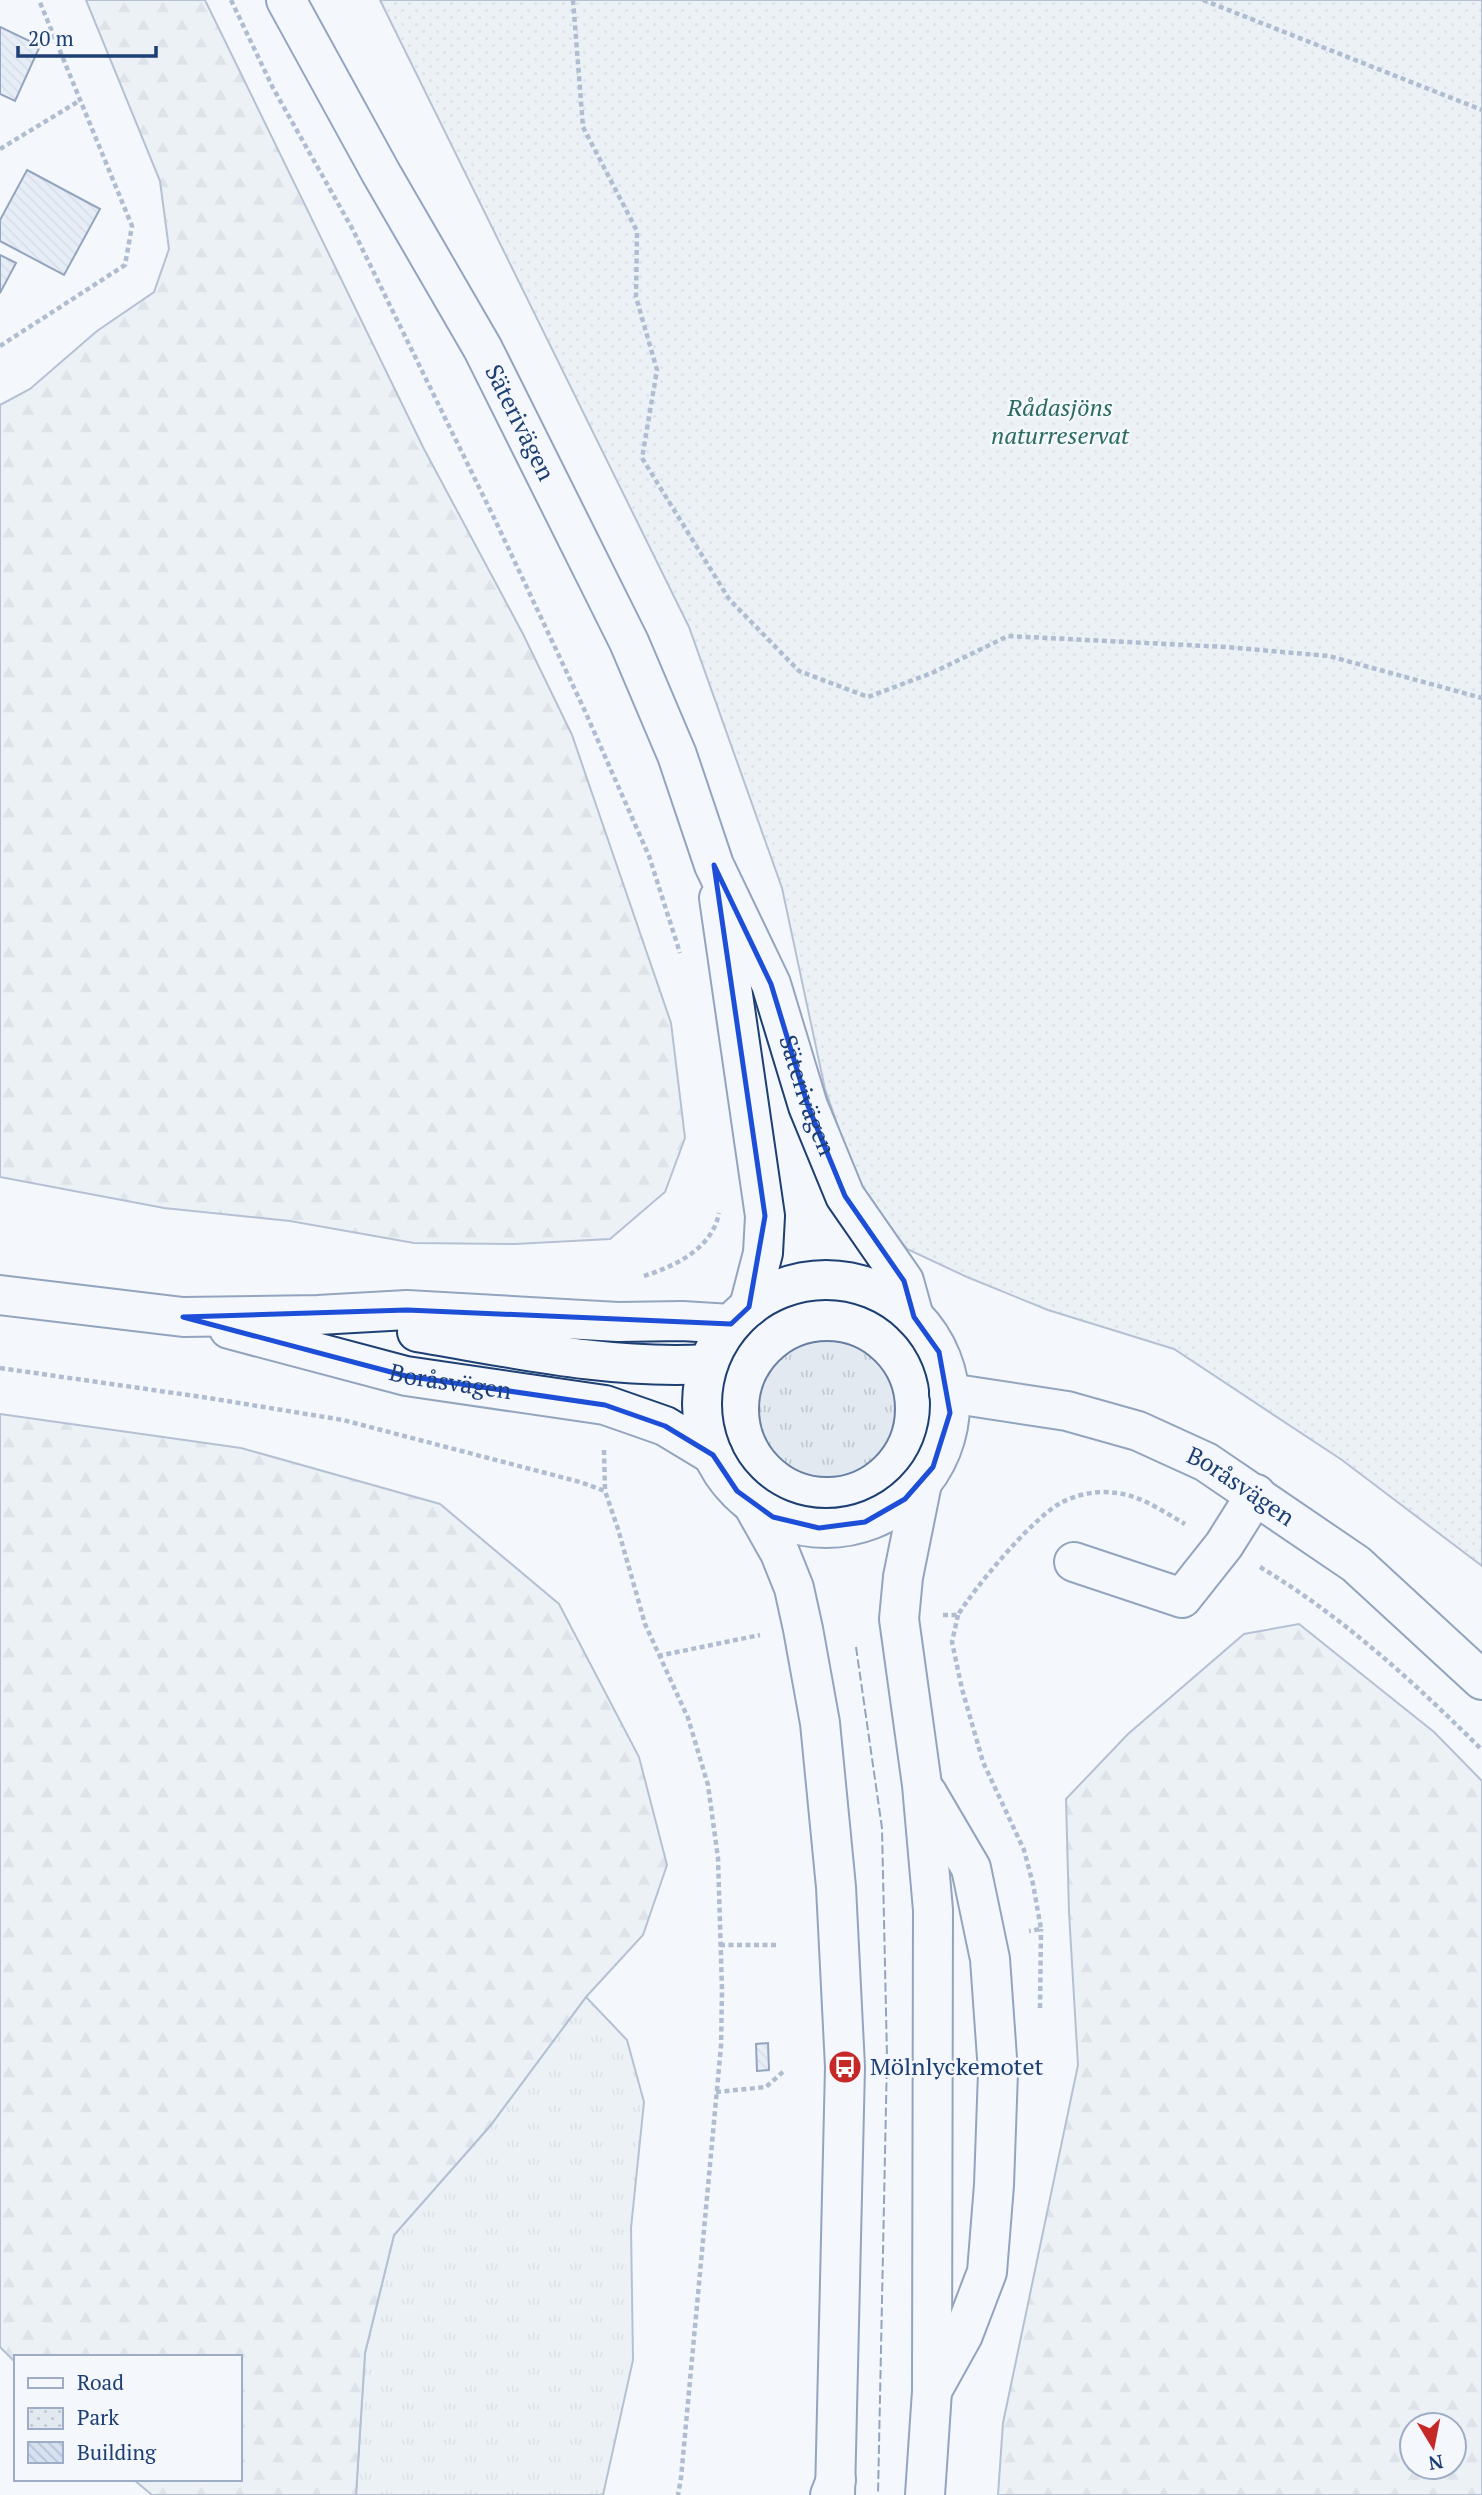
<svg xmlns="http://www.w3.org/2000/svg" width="1482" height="2495" font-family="'PT Serif',serif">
	<defs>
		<pattern id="grass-tufts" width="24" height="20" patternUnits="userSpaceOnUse" patternTransform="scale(1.75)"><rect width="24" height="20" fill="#e3e9f0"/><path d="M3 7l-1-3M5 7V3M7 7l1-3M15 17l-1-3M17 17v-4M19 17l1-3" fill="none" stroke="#c2c9d1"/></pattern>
		<pattern id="forest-firs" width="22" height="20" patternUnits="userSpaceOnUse" patternTransform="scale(1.75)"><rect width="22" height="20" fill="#e3e9f0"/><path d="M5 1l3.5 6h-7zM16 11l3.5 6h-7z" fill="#c2c9d1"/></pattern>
		<pattern id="park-dots" width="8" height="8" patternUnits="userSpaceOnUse" patternTransform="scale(1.75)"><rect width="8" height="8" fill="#e3e9f0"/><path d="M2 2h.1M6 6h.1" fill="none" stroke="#c2c9d1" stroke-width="1.8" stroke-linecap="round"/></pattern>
		<pattern id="building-back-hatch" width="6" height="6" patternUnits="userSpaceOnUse" patternTransform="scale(1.75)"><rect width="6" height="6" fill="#d5e0f0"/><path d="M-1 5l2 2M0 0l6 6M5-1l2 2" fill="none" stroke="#b6c1d1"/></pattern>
	</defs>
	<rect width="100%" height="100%" fill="#f4f7fb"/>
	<g fill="url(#grass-tufts)" stroke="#687fa3" stroke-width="2">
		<circle cx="827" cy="1409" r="68"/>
		<polygon points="586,1997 627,2040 644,2102 631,2228 633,2360 603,2495 356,2495 365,2353 394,2235 490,2126"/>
	</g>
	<g fill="url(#forest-firs)" stroke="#687fa3" stroke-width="2" fill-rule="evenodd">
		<polygon points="86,0 205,0 424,449 523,634 572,735 671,1023 685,1138 665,1192 610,1239 515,1244 414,1243 290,1221 164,1208 0,1177 0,405 30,389 97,331 154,292 169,249 160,181"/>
		<polygon points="0,1414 241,1448 440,1504 559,1604 639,1757 667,1865 643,1935 586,1997 490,2126 394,2235 365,2353 356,2495 152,2495 133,2479 240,2479 240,2357 16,2357 16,2363 0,2347"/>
		<path d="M1299,1624L1434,1732L1482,1781V2495H998L1003,2423L1078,2065L1069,1912L1066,1799L1128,1734L1244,1634ZM1454,2425V2467H1412V2425Z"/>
	</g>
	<polygon fill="url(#park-dots)" stroke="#687fa3" stroke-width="2" points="380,0 1482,0 1482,1566 1342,1460 1174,1349 1048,1310 967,1277 907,1249 861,1192 825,1089 782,888 689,627"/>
	<g fill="url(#building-back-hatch)" stroke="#1d3f73" stroke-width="2">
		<polygon points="0,27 40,46 15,101 0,94"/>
		<polygon points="27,170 100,209 64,275 0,241 0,220"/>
		<polygon points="0,255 16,263 0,293"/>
		<polygon points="768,2043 769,2070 757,2071 756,2044"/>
	</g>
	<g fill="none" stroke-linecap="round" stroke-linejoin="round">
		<defs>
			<g id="minor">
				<path id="s1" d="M286,0L381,173L483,349L629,642L677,755L714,865L771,984L808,1106L845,1196L904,1281L914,1317"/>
				<polyline points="719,898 765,1216 763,1253 749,1307"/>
				<circle cx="826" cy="1404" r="124"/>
				<polyline points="0,1295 183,1317 318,1315 407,1310 618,1322 682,1321 731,1324"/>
				<path id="s2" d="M229,1329L406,1376L605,1405L665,1426L713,1455"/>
				<path d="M417,1332C513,1348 611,1370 708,1364"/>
				<path id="s3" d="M949,1393L1067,1411L1138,1431L1206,1462L1356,1564L1482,1680"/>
				<polyline points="922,1483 903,1577 899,1619 922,1785 933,1910 932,2391 925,2495"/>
				<polyline points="753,1505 780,1553 794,1588 803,1629 820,1723 836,1887 845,2067 835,2495"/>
				<polyline points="1074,1562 1182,1598 1224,1545 1256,1494"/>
				<polyline points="927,1793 971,1868 990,1959 998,2072 994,2185 987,2272 963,2335 933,2389"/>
			</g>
			<polyline id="highway" points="830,2495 836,2480"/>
		</defs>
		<use href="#minor" stroke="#1d3f73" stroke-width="42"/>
		<use href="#highway" stroke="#1d3f73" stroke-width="42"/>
		<g stroke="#5e769c" stroke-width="4.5" stroke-dasharray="5 3.5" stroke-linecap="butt">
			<polyline points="231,0 273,88 353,230 497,524 584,709 649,856 680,953"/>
			<polyline points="573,0 583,127 637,231 636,297 657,370 642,458 729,599 799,671 868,697 932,673 1008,636 1226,647 1329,656 1482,698"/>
			<polyline points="1203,0 1482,110"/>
			<polyline points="0,149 79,101"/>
			<polyline points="0,346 125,265 132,226 39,0"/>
			<path d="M644,1276C675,1266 712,1249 719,1213"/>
			<polyline points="0,1368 209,1398 343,1420 580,1482 605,1491 618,1529 645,1624 688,1718 708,1785 718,1858 722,1990 721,2046 681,2478 678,2495"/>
			<polyline points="604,1450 605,1491"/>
			<path d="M1260,1567C1343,1617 1414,1682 1482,1750"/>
			<path d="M943,1615H958C975,1587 1031,1520 1059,1504C1076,1494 1098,1490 1117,1493C1142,1496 1164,1512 1185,1524"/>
			<polyline points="958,1615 952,1642 962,1689 983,1762 1024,1850 1033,1884 1041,1929 1029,1931"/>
			<polyline points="658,1656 760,1635"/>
			<polyline points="720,1945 778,1945"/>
			<polyline points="1040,2008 1041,1929"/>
			<polyline points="716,2092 766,2087 785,2070"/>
		</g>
		<use href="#minor" stroke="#f4f7fb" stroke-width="38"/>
		<use href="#highway" stroke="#f4f7fb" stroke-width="38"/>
		<polyline stroke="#1d3f73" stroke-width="2" stroke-dasharray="9 3.5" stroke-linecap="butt" points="856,1647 882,1828 887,2057 878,2495"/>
	</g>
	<path d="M0 0H1482V2495H0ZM714,865L771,984L808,1106L845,1196L904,1281L914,1317L939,1352L950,1413L933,1467L905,1499L865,1522L819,1528L773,1517L737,1491L713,1455L665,1426L605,1405L406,1376L183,1317L407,1310L731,1324L749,1307L765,1216Z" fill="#f4f7fb" fill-opacity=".55" fill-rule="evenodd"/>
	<path fill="none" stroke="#1d4ed8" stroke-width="5" stroke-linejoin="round" d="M714,865L771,984L808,1106L845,1196L904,1281L914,1317L939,1352L950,1413L933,1467L905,1499L865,1522L819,1528L773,1517L737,1491L713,1455L665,1426L605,1405L406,1376L183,1317L407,1310L731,1324L749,1307L765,1216Z"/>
	<defs>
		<symbol id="bus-disc" viewBox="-11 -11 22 22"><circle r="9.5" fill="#c62828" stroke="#f4f7fb"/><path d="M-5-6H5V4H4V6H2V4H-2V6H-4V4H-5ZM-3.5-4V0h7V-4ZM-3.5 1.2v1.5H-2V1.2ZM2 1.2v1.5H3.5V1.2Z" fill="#fff"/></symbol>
	</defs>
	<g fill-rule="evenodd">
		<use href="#bus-disc" x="826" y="2048" width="38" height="38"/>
	</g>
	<g text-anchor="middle" stroke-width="5" stroke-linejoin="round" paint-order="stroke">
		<g font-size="24" font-style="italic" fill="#2c6c60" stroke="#f4f7fb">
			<text x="1060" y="416">Rådasjöns<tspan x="1060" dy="28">naturreservat</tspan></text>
		</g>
		<g font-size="24" fill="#1d3f73" stroke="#f4f7fb">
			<text dy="8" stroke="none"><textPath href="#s1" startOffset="483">Säterivägen</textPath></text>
			<text dy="8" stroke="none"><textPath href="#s1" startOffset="1216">Säterivägen</textPath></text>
			<text dy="8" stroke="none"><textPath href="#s2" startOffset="228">Boråsvägen</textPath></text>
			<text dy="8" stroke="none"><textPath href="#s3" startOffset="310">Boråsvägen</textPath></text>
		</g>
		<g font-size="24" fill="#1d3f73" stroke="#f4f7fb" text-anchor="start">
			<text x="870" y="2075">Mölnlyckemotet</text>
		</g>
	</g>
	<rect x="14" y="2355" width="228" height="126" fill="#f4f7fb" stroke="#9eadc5" stroke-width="2"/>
	<rect x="28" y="2378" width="35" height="10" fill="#f4f7fb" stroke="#9eadc5" stroke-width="2"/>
	<text x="77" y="2390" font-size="21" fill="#1d3f73">Road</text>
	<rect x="28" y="2408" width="35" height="21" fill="url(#park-dots)" stroke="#9eadc5" stroke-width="2"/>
	<text x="77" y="2425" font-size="21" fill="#1d3f73">Park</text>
	<rect x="28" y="2442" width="35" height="21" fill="url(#building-back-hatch)" stroke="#9eadc5" stroke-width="2"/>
	<text x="77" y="2460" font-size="21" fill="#1d3f73">Building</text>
	<g transform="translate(1433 2446) rotate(170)"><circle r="33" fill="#f4f7fb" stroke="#9eadc5" stroke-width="2"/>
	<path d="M0-5L12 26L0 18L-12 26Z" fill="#c62828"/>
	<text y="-10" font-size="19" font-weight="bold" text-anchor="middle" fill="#1d3f73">N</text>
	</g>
	<path d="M18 46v10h138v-10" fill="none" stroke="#1d3f73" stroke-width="3.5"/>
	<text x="28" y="46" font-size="21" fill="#1d3f73" stroke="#f4f7fb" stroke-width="5" paint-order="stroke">20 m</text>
</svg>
